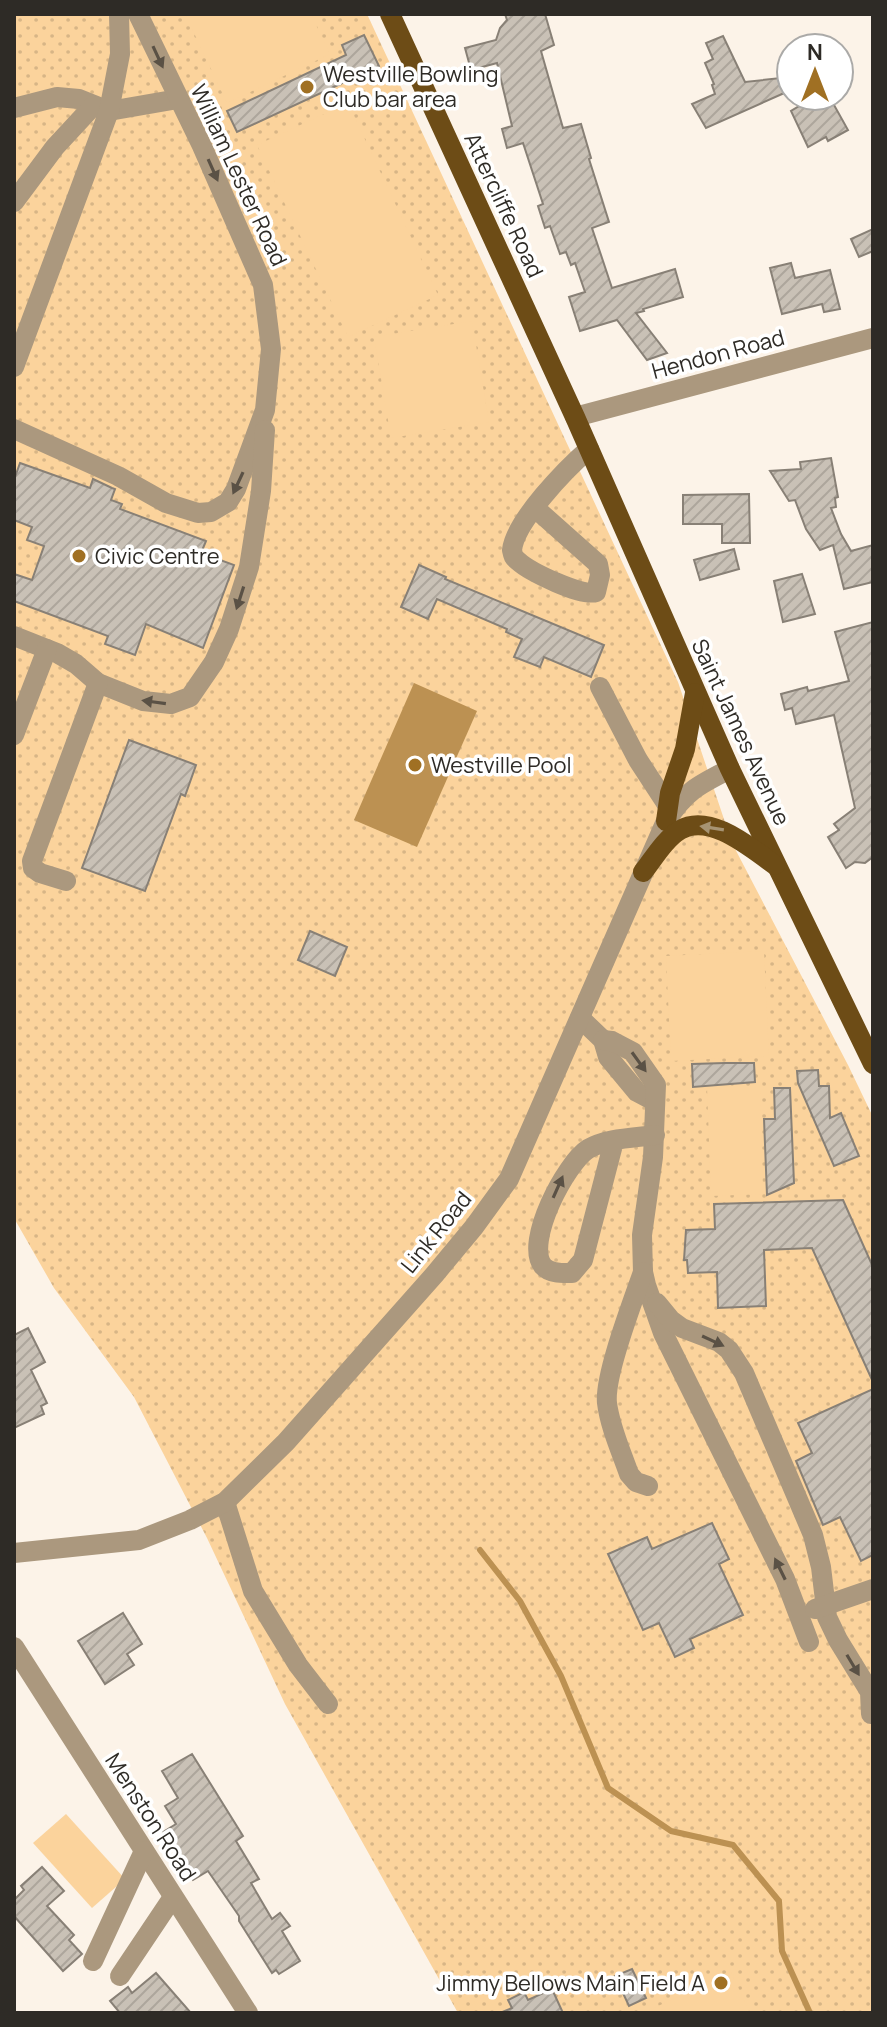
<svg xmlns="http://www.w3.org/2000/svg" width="887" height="2027" font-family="Manrope,sans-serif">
	<defs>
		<pattern id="park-dots" width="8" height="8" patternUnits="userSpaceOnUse" patternTransform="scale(2)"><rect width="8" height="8" fill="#fbd39c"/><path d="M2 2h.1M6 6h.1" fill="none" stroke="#d7b586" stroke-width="1.8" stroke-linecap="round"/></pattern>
		<pattern id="building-hatch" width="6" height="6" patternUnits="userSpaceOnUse" patternTransform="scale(2)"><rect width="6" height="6" fill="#c9c1b6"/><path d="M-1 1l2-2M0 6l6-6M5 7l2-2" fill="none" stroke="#ada69c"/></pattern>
	</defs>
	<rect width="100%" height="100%" fill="#fcf3e8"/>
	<polygon fill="url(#park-dots)" points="14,14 367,14 678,682 732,843 848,1065 873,1117 873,2013 458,2013 285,1704 207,1538 134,1397 54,1288 14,1218"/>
	<g fill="#fbd39c">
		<polygon points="185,14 311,14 330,54 227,103"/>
		<polygon points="348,103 438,295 348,337 257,145"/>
		<polygon points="472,321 489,422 391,438 374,337"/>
		<polygon points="764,951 769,1056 671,1061 666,956"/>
		<polygon points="760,1086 763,1194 711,1196 707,1087"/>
		<polygon points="66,1814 125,1879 92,1908 33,1843"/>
		<polygon points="731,1972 750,2013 643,2013"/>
	</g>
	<polygon fill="#bc9152" points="414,683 477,711 417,847 354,820"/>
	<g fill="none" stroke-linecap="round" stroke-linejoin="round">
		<polyline stroke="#bc9152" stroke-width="6" points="480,1550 520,1601 561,1676 608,1788 671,1831 733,1845 779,1901 782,1951 810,2013"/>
	</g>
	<g fill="url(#building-hatch)" stroke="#888076" stroke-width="2">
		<polygon points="505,14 545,14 554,45 541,51 563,128 581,124 591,158 589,159 609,222 592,228 612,288 675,269 683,297 643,309 644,311 636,313 667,353 647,360 617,320 580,331 569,297 585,292 575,263 571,265 566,252 560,254 550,226 545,228 538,206 543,204 523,143 507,148 502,129 512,126 497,63 471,70 465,48 496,40 500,28 507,20"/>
		<polygon points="364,35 379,66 237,132 227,111 346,55 342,45"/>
		<polygon points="723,36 745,82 790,77 791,90 706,128 692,104 715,94 712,85 714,84 705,63 713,59 706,43"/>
		<polygon points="816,96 829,96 848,130 828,141 826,137 808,147 791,111"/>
		<polygon points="873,229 873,251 859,257 851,239"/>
		<polygon points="791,263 795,278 830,270 840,309 824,312 822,304 782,314 770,268"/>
		<polygon points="831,458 838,497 835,498 836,507 831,508 841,534 851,551 873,545 873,582 844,589 833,545 820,550 806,529 795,500 789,501 770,471 801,469 800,462"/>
		<polygon points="20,463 90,488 93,479 112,488 115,489 111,500 122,504 120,509 206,541 201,553 234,565 203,648 146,624 135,655 105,644 108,636 14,601 14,574 32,580 44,546 27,540 32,527 14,520 14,480"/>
		<polygon points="749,494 750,543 722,543 722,524 683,524 683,495"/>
		<polygon points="734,549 739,569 700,580 694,560"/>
		<polygon points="419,565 446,577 445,579 604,645 591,677 544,657 540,667 514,657 522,639 506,632 507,629 437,599 428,619 401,607"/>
		<polygon points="802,574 815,614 783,622 774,581"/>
		<polygon points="873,622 873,857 865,863 855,862 846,868 828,837 839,830 834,824 855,808 834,715 796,724 792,708 785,710 781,694 807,687 808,691 849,681 835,632"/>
		<polygon points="129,740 196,765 185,796 181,794 145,891 82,868"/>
		<polygon points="310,931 347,947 335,976 298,960"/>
		<polygon points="725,1063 754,1063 755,1082 693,1087 692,1064"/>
		<polygon points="818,1070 819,1086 829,1086 830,1118 841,1113 859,1156 834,1166 798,1083 797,1071"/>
		<polygon points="774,1088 790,1088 794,1183 767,1195 764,1119 775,1119"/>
		<polygon points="843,1200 873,1267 873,1382 812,1248 764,1250 766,1306 718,1308 717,1272 688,1273 687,1260 684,1260 686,1230 715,1229 714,1204"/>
		<polygon points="28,1328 45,1362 31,1370 47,1403 41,1406 44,1414 14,1428 14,1335"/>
		<polygon points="873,1389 873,1555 861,1561 840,1517 823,1525 796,1461 812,1453 798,1423"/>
		<polygon points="712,1523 729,1559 719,1564 743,1615 690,1639 694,1648 675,1657 659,1623 643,1630 608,1554 647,1537 652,1549"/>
		<polygon points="123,1613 142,1644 127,1654 134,1665 105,1684 78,1641"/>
		<polygon points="192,1754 243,1836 236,1841 259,1879 251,1883 272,1919 280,1913 290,1926 282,1931 300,1961 279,1974 276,1970 272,1973 239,1921 239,1916 208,1871 193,1880 163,1832 176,1824 165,1806 178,1798 162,1771"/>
		<polygon points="42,1867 64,1891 47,1906 74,1935 69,1940 82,1954 63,1971 14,1916 14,1900 24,1890 21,1886"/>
		<polygon points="632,1969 646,1998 629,2006 615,1976"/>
		<polygon points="156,1973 191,2013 120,2013 110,2001 128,1987 132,1993"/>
		<polygon points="552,1989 563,2013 500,2013 512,2008 508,2000 524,1992 528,2000"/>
	</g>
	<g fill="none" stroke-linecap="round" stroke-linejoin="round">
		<g stroke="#ab987e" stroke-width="20">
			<polyline points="14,108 57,97 79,99 109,111 178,99"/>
			<polyline points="14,202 55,147 93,106"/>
			<polyline points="14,367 109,111 120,54 119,14"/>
			<polyline points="575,417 873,338"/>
			<polyline points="14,429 118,476 166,503 198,513 211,512 228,502 236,489 265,410 271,349 263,285 202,146 138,14"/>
			<path d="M535,508L598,564L600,575L596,592C582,597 530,572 518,561C513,557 513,555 512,550C515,521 567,468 589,449"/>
			<polyline points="14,636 57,653 76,664 98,683 143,701 171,704 190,697 214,662 229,629 249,567 261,491 265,430"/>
			<polyline points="600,687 638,760 668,806"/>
			<polyline points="14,735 47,649"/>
			<polyline points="66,881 40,873 33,868 32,861 98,683"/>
			<polyline points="580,1018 603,1040 608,1057 637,1092 654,1101"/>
			<polyline points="603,1040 612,1041 633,1052 656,1085 653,1157 642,1235 643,1272 646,1285 663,1333 785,1579 809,1642"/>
			<path d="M614,1141L583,1260L572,1273C563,1273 550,1274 543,1266C524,1242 566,1163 588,1149C607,1138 633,1138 655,1135"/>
			<path d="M643,1272C633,1301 604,1376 607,1403C610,1427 621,1451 629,1474L636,1482L648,1486"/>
			<polyline points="657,1303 671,1320 682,1328 719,1342 729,1350 744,1373 813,1535 821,1567 827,1617 838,1640 870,1692 871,1714"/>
			<polyline points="225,1502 253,1591 298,1665 328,1704"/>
			<path d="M14,1553L139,1540L190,1520L225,1502L286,1442L435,1274L474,1227L509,1179L666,821C686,791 698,785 730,769"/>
			<polyline points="815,1609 873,1589"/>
			<polyline points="14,1647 248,2013"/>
			<polyline points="93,1961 144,1851"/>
			<polyline points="120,1976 173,1897"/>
		</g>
		<g stroke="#6d4c16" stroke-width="20">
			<polyline points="390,14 575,417 730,769 873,1064"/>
			<polyline points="666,821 670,793 685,749 695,693"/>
			<path d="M643,872C654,858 665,839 680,830C710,812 752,849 775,865"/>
		</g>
	</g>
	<defs><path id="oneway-solid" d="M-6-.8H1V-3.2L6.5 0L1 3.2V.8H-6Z" transform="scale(2)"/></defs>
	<g fill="#5a5145">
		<use href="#oneway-solid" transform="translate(158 57) rotate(65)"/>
		<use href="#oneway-solid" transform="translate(213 170) rotate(66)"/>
		<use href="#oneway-solid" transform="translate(238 483) rotate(115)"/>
		<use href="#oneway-solid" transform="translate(240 598) rotate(108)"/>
		<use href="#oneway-solid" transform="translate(154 702) rotate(-172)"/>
		<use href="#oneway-solid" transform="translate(639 1062) rotate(54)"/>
		<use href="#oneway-solid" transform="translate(558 1187) rotate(-66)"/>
		<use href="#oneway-solid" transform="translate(713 1341) rotate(25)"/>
		<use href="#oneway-solid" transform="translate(780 1569) rotate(-116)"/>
		<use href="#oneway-solid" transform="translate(853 1665) rotate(59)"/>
	</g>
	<use fill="#a79473" href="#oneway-solid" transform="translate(712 828) rotate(-171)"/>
	<g fill="#a07023" stroke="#fff" stroke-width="3">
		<circle cx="307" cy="87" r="8"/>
		<circle cx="79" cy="556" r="8"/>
		<circle cx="415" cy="765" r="8"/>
		<circle cx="721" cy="1983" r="8"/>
	</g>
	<g text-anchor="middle" stroke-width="7" stroke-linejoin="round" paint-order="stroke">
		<g font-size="22" fill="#2e2b26" stroke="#fff" text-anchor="start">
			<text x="323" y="82">Westville Bowling<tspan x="323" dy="25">Club bar area</tspan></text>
			<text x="95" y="564">Civic Centre</text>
			<text x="431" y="773">Westville Pool</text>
			<text x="705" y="1991" text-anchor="end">Jimmy Bellows Main Field A</text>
		</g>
		<g font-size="22" fill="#2e2b26" stroke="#fff">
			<text transform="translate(239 175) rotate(65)" y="8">William Lester Road</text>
			<text transform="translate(504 205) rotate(65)" y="8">Attercliffe Road</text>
			<text transform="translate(718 354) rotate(-15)" y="8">Hendon Road</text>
			<text transform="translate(741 732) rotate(65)" y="8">Saint James Avenue</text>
			<text transform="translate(436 1232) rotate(-51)" y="8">Link Road</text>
			<text transform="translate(151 1817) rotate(57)" y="8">Menston Road</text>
		</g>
	</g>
	<rect width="887" height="2027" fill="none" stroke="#2e2b26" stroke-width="32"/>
	<g transform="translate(815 72)"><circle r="38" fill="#ffffff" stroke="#abaaa8" stroke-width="2"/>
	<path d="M0-6L14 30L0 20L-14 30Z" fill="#a07023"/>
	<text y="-12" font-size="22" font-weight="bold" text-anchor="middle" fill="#2e2b26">N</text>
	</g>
</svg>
